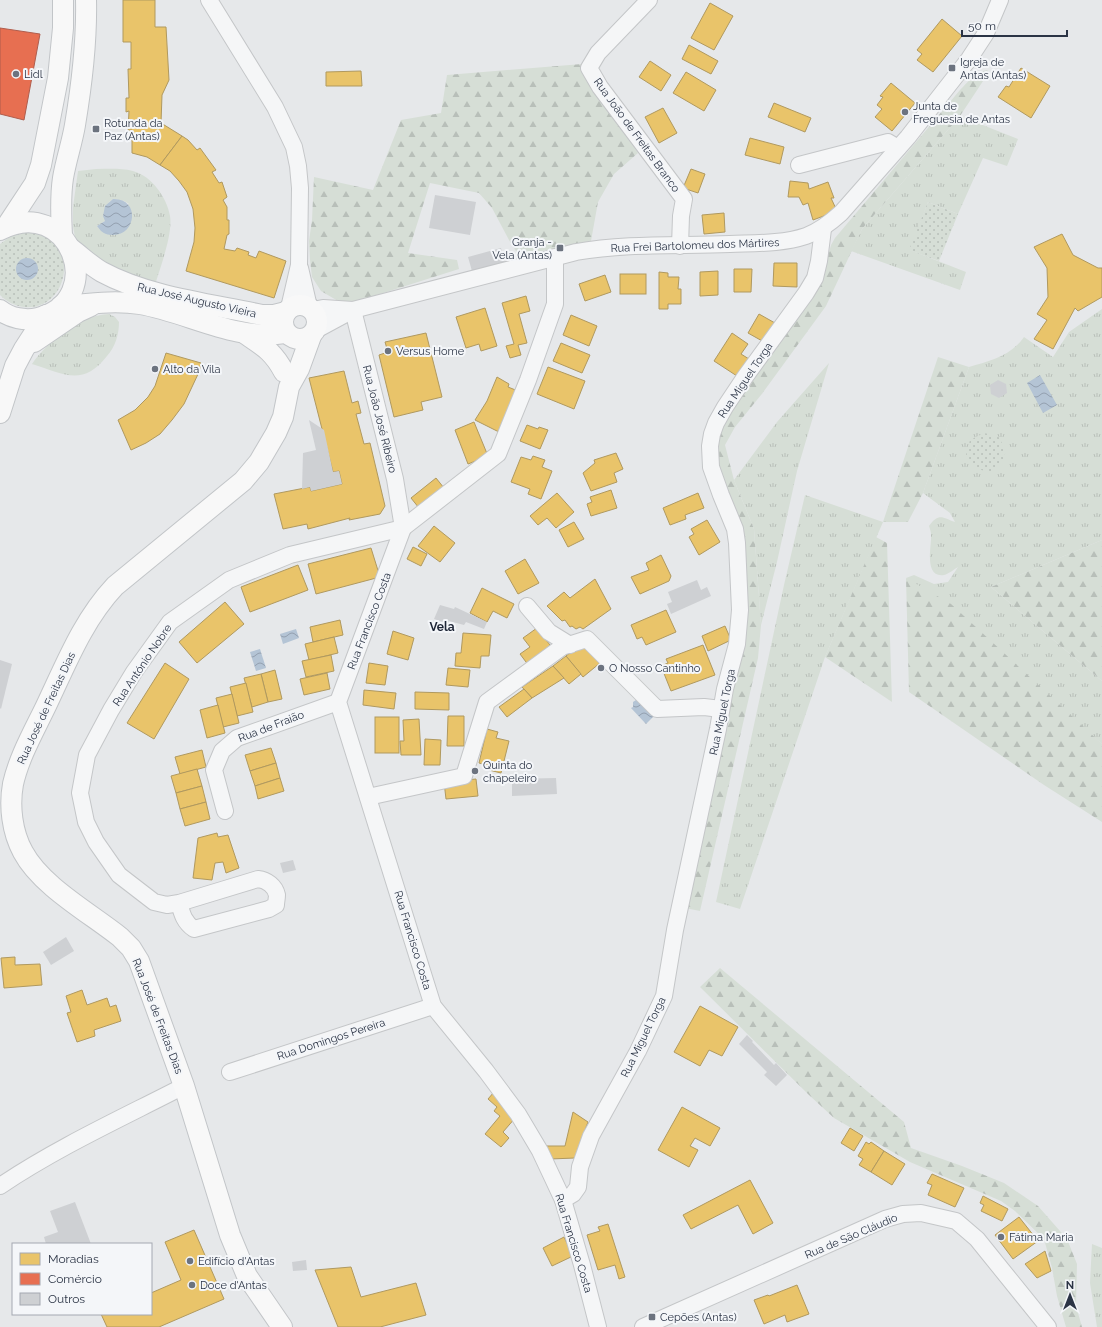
<svg xmlns="http://www.w3.org/2000/svg" width="1102" height="1327" font-family="Raleway,sans-serif">
	<defs>
		<pattern id="grass-tufts" width="24" height="20" patternUnits="userSpaceOnUse"><rect width="24" height="20" fill="#d6ded6"/><path d="M3 7l-1-3M5 7V3M7 7l1-3M15 17l-1-3M17 17v-4M19 17l1-3" fill="none" stroke="#b8bfb9"/></pattern>
		<pattern id="forest-firs" width="22" height="20" patternUnits="userSpaceOnUse"><rect width="22" height="20" fill="#d6ded6"/><path d="M5 1l3.5 6h-7zM16 11l3.5 6h-7z" fill="#b8bfb9"/></pattern>
		<pattern id="garden-dots" width="8" height="8" patternUnits="userSpaceOnUse"><rect width="8" height="8" fill="#d6ded6"/><path d="M2 2h.1M6 6h.1" fill="none" stroke="#b8bfb9" stroke-width="1.8" stroke-linecap="round"/></pattern>
		<pattern id="water-waves" width="16" height="10" patternUnits="userSpaceOnUse"><rect width="16" height="10" fill="#b4c4d5"/><path d="M0 5q4-4 8 0t8 0" fill="none" stroke="#93a0af"/></pattern>
	</defs>
	<rect width="100%" height="100%" fill="#e6e8ea"/>
	<g fill="url(#grass-tufts)" fill-rule="evenodd">
		<polygon points="960,116 1018,139 1007,166 983,158 958,214 928,202 910,250 966,272 960,290 851,251 862,229"/>
		<path d="M96,169C109,169 121,168 133,171C152,176 167,198 170,216C173,234 160,268 155,285L94,259L76,243L73,226V207L78,171ZM114,199L124,201L129,204L100,230L97,226L105,221L109,202Z"/>
		<path d="M1102,309V540L991,587L1102,681V744L906,578L914,575L934,584L948,582L958,567C954,569 949,574 944,575C923,578 932,545 931,535C931,532 930,529 929,526C939,512 943,518 955,522L950,513L923,493L969,367C989,361 1011,356 1024,337L1053,357L1069,332Z"/>
		<path d="M109,314L115,317L119,322C119,335 115,347 107,356C83,387 64,374 32,364C47,342 81,315 109,314Z"/>
		<polygon points="829,363 797,471 777,562 761,625 754,529 734,480 777,422"/>
		<polygon points="805,495 883,522 825,657 740,909 716,902 784,585"/>
		<polygon points="1092,1244 1102,1248 1102,1327 1097,1327 1090,1283"/>
	</g>
	<g fill="url(#forest-firs)">
		<polygon points="582,64 638,153 614,174 598,202 591,241 519,256 509,240 492,208 479,193 430,183 408,253 457,260 459,269 358,301 338,301 321,291 312,277 310,260 309,241 312,220 314,177 373,190 401,120 441,113 447,75"/>
		<path d="M987,70L989,72L960,116L862,229L826,306L761,395L735,427L725,445L734,480L754,529L761,625L758,658L700,911L685,908L745,627L719,480L717,432L824,271L831,245L835,238L960,90C968,82 975,72 987,70Z"/>
		<polygon points="938,357 969,367 923,493 908,522 883,522"/>
		<polygon points="876,537 887,543 892,702 825,657"/>
		<polygon points="1102,540 1102,681 991,587"/>
		<polygon points="906,578 951,604 1102,744 1102,822 1044,785 909,692"/>
		<polygon points="720,968 904,1122 911,1148 962,1166 1004,1183 1038,1206 1067,1239 1077,1264 1076,1306 1082,1327 1066,1327 1057,1296 1052,1268 1044,1239 1015,1211 1001,1201 910,1162 834,1118 809,1095 700,987"/>
	</g>
	<g fill="url(#garden-dots)">
		<polygon points="928,202 958,214 939,261 909,250"/>
		<path d="M24,232C32,233 40,234 48,238C79,258 62,311 24,307C15,306 7,302 0,295V244L11,236Z"/>
		<polygon points="984,433 998,436 1006,450 1002,464 989,472 974,468 966,455 970,440"/>
	</g>
	<g fill="url(#water-waves)">
		<path d="M113,199C140,198 137,235 113,235C105,235 101,232 97,226L105,221L103,216L105,206Z"/>
		<circle cx="27" cy="269" r="11"/>
		<polygon points="1040,375 1057,405 1043,413 1027,383"/>
		<polygon points="296,629 299,638 283,644 280,634"/>
		<polygon points="260,649 266,668 256,671 250,652"/>
		<polygon points="636,700 654,716 646,724 631,708 633,707 633,702"/>
	</g>
	<g fill="#e9c46a" stroke="#b0995f">
		<polygon points="123,0 155,0 155,27 166,27 169,80 162,95 161,123 182,136 160,165 147,157 132,153 132,130 128,130 129,111 126,112 126,98 129,98 128,69 131,69 131,42 123,42"/>
		<polygon points="710,3 733,16 714,50 691,38"/>
		<polygon points="942,19 962,36 933,72 917,60 922,54 917,50"/>
		<polygon points="689,45 718,61 711,74 682,59"/>
		<polygon points="650,61 671,75 661,91 639,77"/>
		<polygon points="1021,68 1050,86 1031,118 998,97 1006,86 1009,87"/>
		<polygon points="361,71 362,86 326,86 326,72"/>
		<polygon points="686,72 716,90 704,111 673,93"/>
		<polygon points="891,83 915,103 892,131 875,117 882,109 877,105 883,97 880,96"/>
		<polygon points="774,103 811,118 805,132 768,117"/>
		<polygon points="663,108 677,133 659,143 645,117"/>
		<polygon points="182,136 188,140 197,150 200,148 216,170 212,172 219,183 222,182 227,197 223,200 227,207 227,220 229,220 229,234 227,235 224,249 235,251 237,248 249,252 248,255 256,258 259,251 286,261 274,298 186,271 194,242 195,228 193,209 187,192 179,181 170,171 160,165"/>
		<polygon points="750,138 784,147 780,164 745,155"/>
		<polygon points="691,169 705,174 698,193 683,188"/>
		<polygon points="790,181 808,183 809,189 828,182 834,198 831,198 837,211 813,220 808,203 803,205 799,197 788,197"/>
		<polygon points="724,213 725,232 704,234 702,215"/>
		<polygon points="1062,234 1073,255 1098,268 1102,268 1102,297 1078,311 1075,308 1053,349 1034,339 1047,320 1037,314 1048,297 1047,268 1034,247"/>
		<polygon points="774,263 797,263 797,287 773,286"/>
		<polygon points="734,269 752,269 751,292 734,292"/>
		<polygon points="718,271 718,295 700,296 700,272"/>
		<polygon points="659,272 668,273 668,277 679,277 678,289 681,289 681,304 668,304 668,309 659,309"/>
		<rect x="620" y="274" width="26" height="20"/>
		<polygon points="605,275 611,292 585,301 579,284"/>
		<polygon points="526,296 530,311 519,314 527,343 518,345 521,355 510,358 506,346 514,344 502,303"/>
		<polygon points="485,308 497,346 481,351 479,344 466,348 456,317"/>
		<polygon points="759,314 775,323 764,342 748,333"/>
		<polygon points="571,315 597,326 589,346 563,335"/>
		<polygon points="426,333 442,397 421,402 423,410 394,417 379,355 388,352 385,342"/>
		<polygon points="732,333 748,344 741,354 749,359 737,376 714,361"/>
		<polygon points="561,343 590,355 582,373 553,361"/>
		<polygon points="166,353 201,363 199,372 184,404 172,420 160,434 146,443 131,450 118,420 135,410 148,397 155,386"/>
		<polygon points="548,367 585,381 574,409 537,394"/>
		<polygon points="344,371 352,403 358,401 361,413 356,414 364,444 370,443 385,506 380,514 349,520 350,518 308,529 307,524 283,529 274,494 310,487 311,491 342,484 339,471 333,472 309,378"/>
		<polygon points="497,377 509,384 508,387 518,391 499,432 475,420 487,401"/>
		<polygon points="474,422 488,456 468,464 455,430"/>
		<polygon points="527,425 538,429 539,427 548,430 540,449 520,441"/>
		<polygon points="616,453 623,469 614,473 617,482 591,491 583,473 595,463 594,460"/>
		<polygon points="533,456 545,460 542,467 552,471 541,499 528,494 530,489 511,482 521,457 531,460"/>
		<polygon points="436,478 444,488 419,508 411,498"/>
		<polygon points="611,490 617,508 591,516 587,504 592,502 590,497"/>
		<polygon points="557,493 574,512 556,528 547,518 538,525 530,516"/>
		<polygon points="698,493 704,508 685,515 686,519 670,525 663,508"/>
		<polygon points="707,520 720,542 699,555 689,537 694,534 691,529"/>
		<polygon points="574,522 584,539 568,547 559,530"/>
		<polygon points="434,526 455,543 440,562 418,546"/>
		<polygon points="413,547 427,554 421,566 407,559"/>
		<polygon points="371,548 380,577 316,594 308,564"/>
		<polygon points="661,555 671,576 669,581 640,594 631,577 649,570 646,563"/>
		<polygon points="525,559 539,583 518,594 505,571"/>
		<polygon points="298,565 308,590 250,612 241,587"/>
		<polygon points="595,579 611,609 583,629 580,627 576,629 572,626 570,627 565,620 562,621 547,606 564,592 570,598"/>
		<polygon points="482,588 514,604 507,618 493,611 487,622 470,613"/>
		<polygon points="225,602 244,624 197,663 179,642"/>
		<polygon points="666,610 676,632 646,645 642,637 637,639 631,625"/>
		<polygon points="340,620 343,635 313,642 310,627"/>
		<polygon points="725,626 731,640 708,651 702,636"/>
		<polygon points="537,628 553,649 529,666 520,654 530,647 523,638"/>
		<polygon points="393,631 414,638 408,660 387,654"/>
		<polygon points="463,633 491,635 489,656 481,656 480,668 455,666 456,653 461,653"/>
		<polygon points="334,637 338,653 309,660 305,644"/>
		<polygon points="583,642 600,663 583,677 566,656"/>
		<polygon points="703,645 715,675 671,691 661,666 668,663 666,659"/>
		<polygon points="331,655 334,671 306,677 302,661"/>
		<polygon points="566,656 581,674 569,684 553,666"/>
		<polygon points="165,663 189,679 154,739 127,723"/>
		<polygon points="369,663 388,666 385,685 366,683"/>
		<polygon points="553,666 564,678 532,698 522,687"/>
		<polygon points="448,668 470,670 468,687 446,685"/>
		<polygon points="275,670 282,699 268,702 261,674"/>
		<polygon points="327,673 330,689 304,695 300,679"/>
		<polygon points="261,674 268,702 252,707 244,678"/>
		<polygon points="246,683 253,712 237,716 230,687"/>
		<polygon points="524,689 532,698 507,717 499,707"/>
		<polygon points="364,690 396,693 394,709 363,705"/>
		<polygon points="415,692 449,693 449,710 415,709"/>
		<polygon points="232,694 239,723 223,727 216,698"/>
		<polygon points="218,705 225,733 207,738 200,710"/>
		<polygon points="448,716 464,716 464,746 447,746"/>
		<rect x="375" y="717" width="24" height="36"/>
		<polygon points="419,719 421,755 401,755 400,741 404,741 403,720"/>
		<polygon points="487,729 498,732 496,738 509,741 501,773 489,770 490,766 479,763"/>
		<polygon points="425,739 441,740 440,765 424,765"/>
		<polygon points="271,748 276,763 250,771 245,755"/>
		<polygon points="202,750 206,767 180,774 175,757"/>
		<polygon points="276,763 280,778 255,786 250,771"/>
		<polygon points="197,769 202,786 176,793 171,776"/>
		<polygon points="280,778 284,791 258,799 255,786"/>
		<polygon points="476,779 478,796 446,799 444,782"/>
		<polygon points="202,786 206,802 180,809 176,793"/>
		<polygon points="206,802 210,819 185,826 180,809"/>
		<polygon points="217,833 218,837 228,835 239,868 226,873 223,862 215,863 212,880 193,878 198,838"/>
		<polygon points="15,957 15,965 40,964 42,985 4,988 1,958"/>
		<polygon points="82,990 87,1005 107,998 110,1007 116,1005 121,1021 94,1030 95,1036 77,1042 67,1013 71,1012 66,996"/>
		<polygon points="700,1006 738,1027 722,1056 709,1050 700,1066 674,1052"/>
		<polygon points="494,1092 516,1117 503,1132 509,1138 501,1147 485,1134 500,1116 494,1111 497,1107 488,1099"/>
		<polygon points="682,1107 720,1128 710,1146 695,1138 690,1146 698,1150 689,1167 658,1150"/>
		<polygon points="573,1112 588,1122 575,1158 550,1159 544,1146 565,1146"/>
		<polygon points="850,1128 863,1136 854,1151 841,1143"/>
		<polygon points="866,1142 869,1144 871,1142 884,1151 871,1172 859,1165 863,1159 858,1156"/>
		<polygon points="884,1151 905,1164 892,1185 871,1172"/>
		<polygon points="932,1174 964,1188 955,1207 928,1195 932,1185 927,1183"/>
		<polygon points="750,1180 773,1223 753,1234 738,1205 691,1229 683,1215"/>
		<polygon points="983,1196 1008,1209 1002,1221 981,1211 984,1205 980,1203"/>
		<polygon points="1019,1217 1038,1241 1013,1259 995,1235"/>
		<polygon points="608,1224 625,1277 619,1279 615,1265 598,1270 587,1235 600,1231 598,1227"/>
		<polygon points="194,1230 224,1299 159,1327 107,1327 101,1314 151,1314 151,1293 181,1280 165,1242"/>
		<polygon points="564,1237 573,1256 552,1266 543,1248"/>
		<polygon points="1045,1251 1051,1271 1037,1278 1025,1264"/>
		<polygon points="351,1267 361,1297 416,1283 426,1315 380,1327 338,1327 315,1270"/>
		<polygon points="797,1285 809,1314 787,1322 785,1315 764,1324 754,1300 768,1295 769,1296"/>
	</g>
	<polygon fill="#e76f51" stroke="#af5d4d" points="0,28 40,34 24,120 0,114"/>
	<g fill="#ced0d3">
		<polygon points="435,195 476,202 470,235 429,228"/>
		<polygon points="501,248 505,263 472,271 468,257"/>
		<polygon points="998,380 1006,384 1007,393 999,398 991,394 990,385"/>
		<polygon points="309,420 324,430 333,472 339,471 342,484 311,491 310,487 302,489 303,453 316,450"/>
		<polygon points="697,580 701,590 707,587 711,596 671,614 667,604 672,602 668,592"/>
		<polygon points="440,605 454,609 455,607 487,622 484,629 466,622 464,625 449,621 449,624 434,619"/>
		<polygon points="0,660 12,664 1,709 0,708"/>
		<polygon points="556,778 557,794 512,796 512,779"/>
		<polygon points="293,860 296,870 283,873 280,863"/>
		<polygon points="66,937 74,951 51,965 43,952"/>
		<polygon points="747,1035 753,1041 752,1042 774,1065 776,1063 787,1075 776,1086 764,1075 767,1072 739,1044"/>
		<polygon points="75,1202 91,1244 46,1244 44,1237 58,1232 50,1211"/>
		<polygon points="306,1260 307,1270 293,1271 292,1262"/>
	</g>
	<g fill="none" stroke-linecap="round" stroke-linejoin="round">
		<defs>
			<g id="minor">
				<polyline points="209,0 275,107 294,147 298,166 300,188 299,265 289,308"/>
				<polyline points="649,0 598,53 589,68 600,87 684,199 681,216 680,246"/>
				<polyline points="799,165 888,142 898,148"/>
				<polyline points="300,268 309,307"/>
				<polyline points="313,310 323,308 353,310"/>
				<polyline points="353,310 395,479 403,528"/>
				<path d="M316,330L353,310L576,252C626,243 679,246 730,244C755,243 782,244 806,236C820,231 830,223 841,213L908,137L969,59L986,33L1000,0"/>
				<polyline points="403,528 338,702 433,1006 486,1071 518,1114 540,1151 563,1200 582,1265 598,1327"/>
				<polyline points="527,606 549,632 570,645"/>
				<polyline points="368,797 464,776 487,702 562,647 587,639 657,709 704,707 721,709"/>
				<polyline points="225,811 214,770 222,751 237,738 338,702"/>
				<path d="M179,903L258,879C267,880 275,886 277,895C277,898 276,902 276,905L269,909L194,929C184,922 182,914 179,903L167,905L154,902L119,875L96,842L86,822L80,793L87,755L111,710L134,672L170,622L229,580L290,555L403,528L498,454L528,380L555,304V257"/>
				<polyline points="230,1072 433,1006"/>
				<path d="M0,1186C58,1147 122,1118 184,1086"/>
				<polyline points="563,1200 573,1194 578,1187 580,1167 591,1136 638,1051 664,996 675,930 718,729 725,689 737,644 740,610 737,543 735,529 721,495 711,467 710,446 712,434 716,423 725,407 745,377 806,293 815,278 819,261 823,229"/>
				<polyline points="643,1327 885,1219 903,1214 921,1213 956,1221 977,1239 1048,1327"/>
			</g>
			<g id="major">
				<polyline points="6,227 35,183 41,165 58,78 63,28 63,0"/>
				<path d="M62,236C61,217 60,197 63,178C66,160 72,143 75,125C82,83 87,42 86,0"/>
				<path d="M70,248C81,256 91,266 102,272C148,297 211,304 262,315H274L286,312"/>
				<circle cx="300" cy="322" r="17"/>
				<path d="M61,306C87,304 114,300 140,304C188,312 236,342 286,333"/>
				<path d="M0,310C10,318 25,321 38,318C109,300 70,193 0,230"/>
				<path d="M244,333C263,346 273,351 284,372"/>
				<polyline points="34,342 78,312 91,306"/>
				<polyline points="0,413 15,366 24,349 46,315"/>
				<path d="M282,1327L247,1276L230,1235L184,1086L139,961L131,948L120,937C90,913 41,886 23,852C12,832 9,806 13,784C19,757 34,731 46,706C66,664 83,620 115,586L243,481L259,462L276,433L283,417L289,387L299,369L311,336"/>
			</g>
		</defs>
		<use href="#minor" stroke="#c4c6c8" stroke-width="18"/>
		<use href="#major" stroke="#c2c5c8" stroke-width="22"/>
		<use href="#minor" stroke="#f5f6f7" stroke-width="16"/>
		<use href="#major" stroke="#f8f8f8" stroke-width="20"/>
	</g>
	<g fill="#6c737f" stroke="#f4f6f9" stroke-width="1.5">
		<rect x="948" y="64" width="8" height="8" rx="2"/>
		<circle cx="16" cy="74" r="4"/>
		<circle cx="905" cy="112" r="4"/>
		<rect x="92" y="125" width="8" height="8" rx="2"/>
		<rect x="556" y="244" width="8" height="8" rx="2"/>
		<circle cx="388" cy="351" r="4"/>
		<circle cx="155" cy="369" r="4"/>
		<circle cx="601" cy="668" r="4"/>
		<circle cx="475" cy="771" r="4"/>
		<circle cx="1001" cy="1237" r="4"/>
		<circle cx="190" cy="1261" r="4"/>
		<circle cx="192" cy="1285" r="4"/>
		<rect x="648" y="1313" width="8" height="8" rx="2"/>
	</g>
	<g text-anchor="middle" stroke-width="4" stroke-linejoin="round" paint-order="stroke">
		<g font-size="11" fill="#2b3445" stroke="#f4f6f9" text-anchor="start">
			<text x="960" y="66">Igreja de<tspan x="960" dy="13">Antas (Antas)</tspan></text>
			<text x="24" y="78">Lidl</text>
			<text x="913" y="110">Junta de<tspan x="913" dy="13">Freguesia de Antas</tspan></text>
			<text x="104" y="127">Rotunda da<tspan x="104" dy="13">Paz (Antas)</tspan></text>
			<text x="552" y="246" text-anchor="end">Granja -<tspan x="552" dy="13">Vela (Antas)</tspan></text>
			<text x="396" y="355">Versus Home</text>
			<text x="163" y="373">Alto da Vila</text>
			<text x="609" y="672">O Nosso Cantinho</text>
			<text x="483" y="769">Quinta do<tspan x="483" dy="13">chapeleiro</tspan></text>
			<text x="1009" y="1241">Fátima Maria</text>
			<text x="198" y="1265">Edifício d'Antas</text>
			<text x="200" y="1289">Doce d'Antas</text>
			<text x="660" y="1321">Cepões (Antas)</text>
		</g>
		<g font-size="11" fill="#2b3445" stroke="#f4f6f9">
			<text transform="translate(637 135) rotate(54)" y="4">Rua João de Freitas Branco</text>
			<text transform="translate(695 245) rotate(-2)" y="4">Rua Frei Bartolomeu dos Mártires</text>
			<text transform="translate(197 300) rotate(13)" y="4">Rua José Augusto Vieira</text>
			<text transform="translate(745 380) rotate(-56)" y="4">Rua Miguel Torga</text>
			<text transform="translate(380 419) rotate(76)" y="4">Rua João José Ribeiro</text>
			<text transform="translate(369 621) rotate(-69)" y="4">Rua Francisco Costa</text>
			<text transform="translate(142 665) rotate(-56)" y="4">Rua António Nobre</text>
			<text transform="translate(46 708) rotate(-65)" y="4">Rua José de Freitas Dias</text>
			<text transform="translate(722 712) rotate(-78)" y="4">Rua Miguel Torga</text>
			<text transform="translate(271 726) rotate(-21)" y="4">Rua de Fraião</text>
			<text transform="translate(413 940) rotate(73)" y="4">Rua Francisco Costa</text>
			<text transform="translate(158 1016) rotate(69)" y="4">Rua José de Freitas Dias</text>
			<text transform="translate(643 1037) rotate(-64)" y="4">Rua Miguel Torga</text>
			<text transform="translate(331 1039) rotate(-18)" y="4">Rua Domingos Pereira</text>
			<text transform="translate(851 1236) rotate(-23)" y="4">Rua de São Cláudio</text>
			<text transform="translate(574 1243) rotate(73)" y="4">Rua Francisco Costa</text>
		</g>
		<g font-size="12" font-weight="bold" fill="#1d2536" stroke="#f4f6f9">
			<text x="442" y="631">Vela</text>
		</g>
	</g>
	<rect x="12" y="1243" width="140" height="72" fill="#f4f6f9" stroke="#a4a8b1"/>
	<rect x="20" y="1253" width="20" height="12" fill="#e9c46a" stroke="#a4a8b1"/>
	<text x="48" y="1263" font-size="12" fill="#2b3445">Moradias</text>
	<rect x="20" y="1273" width="20" height="12" fill="#e76f51" stroke="#a4a8b1"/>
	<text x="48" y="1283" font-size="12" fill="#2b3445">Comércio</text>
	<rect x="20" y="1293" width="20" height="12" fill="#ced0d3" stroke="#a4a8b1"/>
	<text x="48" y="1303" font-size="12" fill="#2b3445">Outros</text>
	<g transform="translate(1070 1295)" stroke="#f4f6f9" stroke-width="3" paint-order="stroke">
	<path d="M0-3L7 15L0 10L-7 15Z" fill="#2b3445"/>
	<text y="-6" font-size="11" font-weight="bold" text-anchor="middle" fill="#2b3445">N</text>
	</g>
	<path d="M962 30v6h105v-6" fill="none" stroke="#2b3445" stroke-width="2"/>
	<text x="968" y="30" font-size="12" fill="#2b3445" stroke="#f4f6f9" stroke-width="3" paint-order="stroke">50 m</text>
</svg>
